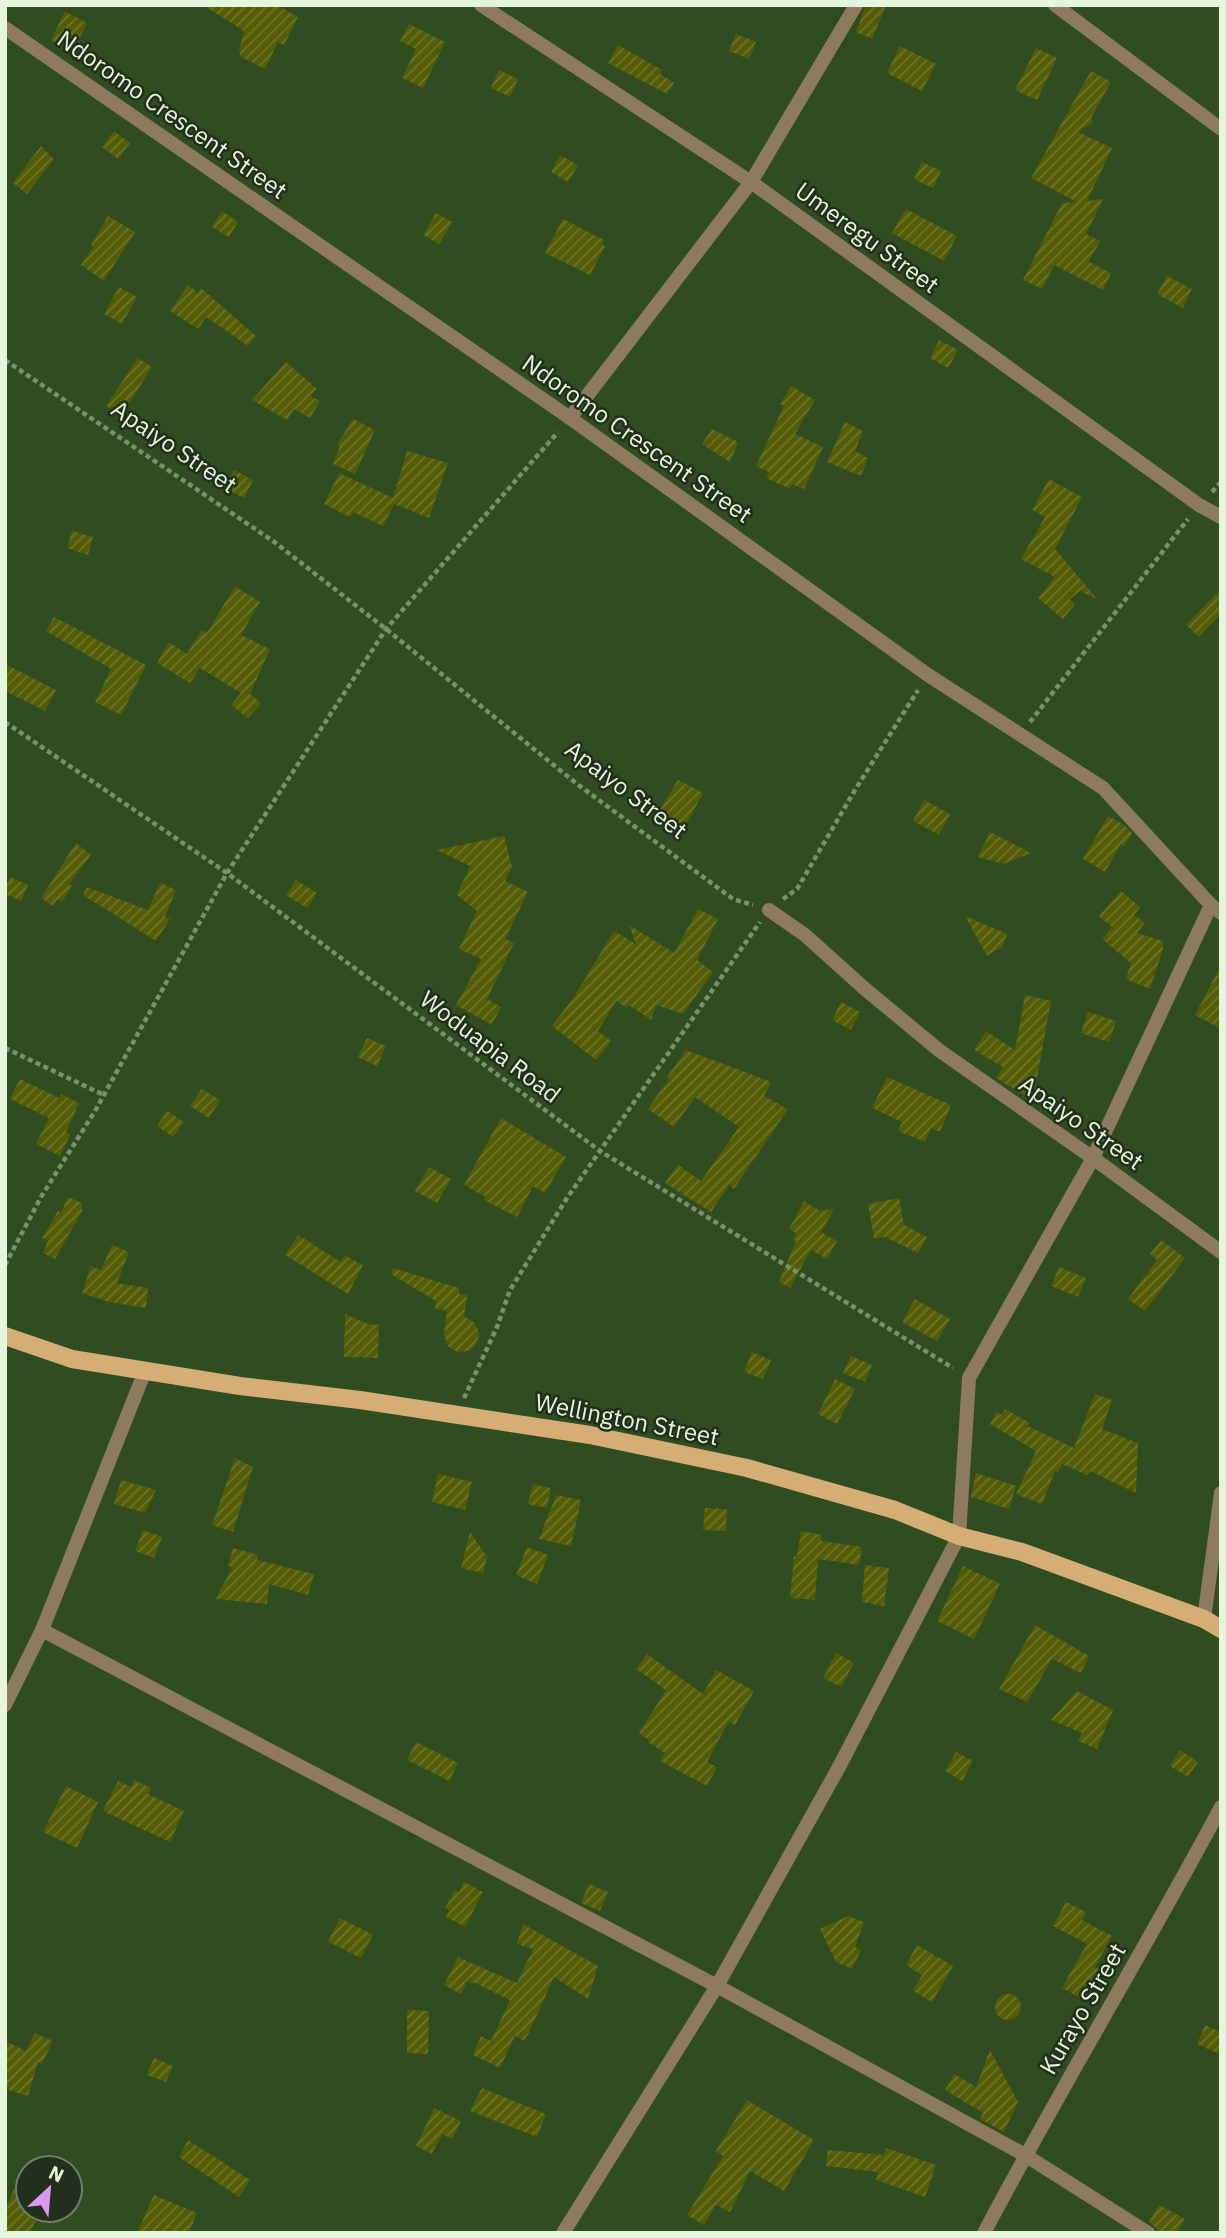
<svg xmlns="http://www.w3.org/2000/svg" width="1226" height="2238" font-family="'IBM Plex Sans',sans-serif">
	<defs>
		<pattern id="building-hatch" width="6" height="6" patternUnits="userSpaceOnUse" patternTransform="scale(1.75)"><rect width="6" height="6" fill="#545d06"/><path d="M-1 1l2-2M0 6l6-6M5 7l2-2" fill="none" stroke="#6c752a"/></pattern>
	</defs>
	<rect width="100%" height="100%" fill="#2f4d21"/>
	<g fill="url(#building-hatch)">
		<polygon points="203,5 277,5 298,17 284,45 278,42 265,69 241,57 239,50 244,31"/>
		<polygon points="866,5 886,5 872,39 856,32"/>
		<polygon points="65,11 87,23 73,51 51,40"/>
		<polygon points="409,24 445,42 423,88 402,78 416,49 400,41"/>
		<polygon points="736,34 756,42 749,59 729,51"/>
		<polygon points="618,45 662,70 660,74 674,83 667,94 608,63"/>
		<polygon points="900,46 936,64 922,91 887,73"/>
		<polygon points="1036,48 1057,58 1037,100 1015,90"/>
		<polygon points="499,70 518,79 510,97 491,88"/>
		<polygon points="1091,71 1111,82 1091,118 1093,122 1078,132 1112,148 1087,201 1103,199 1086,234 1100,241 1089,262 1111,273 1103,290 1054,265 1042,289 1023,280 1062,203 1077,202 1031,178"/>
		<polygon points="114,131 130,143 118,159 102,147"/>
		<polygon points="41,146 54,159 27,194 13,183"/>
		<polygon points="560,155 578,165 568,182 551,172"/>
		<polygon points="922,162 941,171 933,188 914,179"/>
		<polygon points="906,209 957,236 944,261 892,233"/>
		<polygon points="222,211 238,222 229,237 212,227"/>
		<polygon points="436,213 452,222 439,244 423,235"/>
		<polygon points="108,216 135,232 104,281 81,265 93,247 91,245"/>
		<polygon points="563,219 604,240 602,244 605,246 590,275 545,253"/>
		<polygon points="1167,276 1192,289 1183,308 1157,294"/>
		<polygon points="188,285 198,293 201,288 256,336 248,346 206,317 198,329 170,311"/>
		<polygon points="119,287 137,297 122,324 104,314"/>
		<polygon points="939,340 958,350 948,368 930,358"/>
		<polygon points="138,358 152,367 122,415 106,406"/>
		<polygon points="286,362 317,389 310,396 320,401 310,418 294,409 287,420 252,400"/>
		<polygon points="791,386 815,400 795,434 823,447 804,489 792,484 790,489 766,478 769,472 756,466 784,406 780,404"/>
		<polygon points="353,419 375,430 355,474 333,464 340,446 337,445"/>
		<polygon points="845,422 863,431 855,451 868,458 861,476 827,462"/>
		<polygon points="712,429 738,442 730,462 702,444"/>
		<polygon points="407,451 448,463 429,518 394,504 383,526 353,512 350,517 324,504 339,473 393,498"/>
		<polygon points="234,470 253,480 244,498 225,488"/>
		<polygon points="1049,479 1082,497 1055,549 1097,599 1080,591 1070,599 1075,604 1063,619 1038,598 1055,577 1021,559 1045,517 1032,510"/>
		<polygon points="72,531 93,537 88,555 67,548"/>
		<polygon points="235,586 260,602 241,635 270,649 250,694 261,703 248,718 231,705 241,693 200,668 190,683 157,663 169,642 187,654 202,630 207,633"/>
		<polygon points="1221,589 1221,614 1199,637 1186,625"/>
		<polygon points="54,617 146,665 121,715 95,702 111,669 46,631"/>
		<polygon points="5,664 56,690 45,711 5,691"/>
		<polygon points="678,780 703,793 685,827 657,815"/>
		<polygon points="924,800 950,814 939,835 913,821"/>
		<polygon points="1108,816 1124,825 1132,833 1124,846 1121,844 1105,872 1083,859"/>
		<polygon points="990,832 1031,853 1004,864 978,857"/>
		<polygon points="504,836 512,867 505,881 528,892 505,939 514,943 487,999 501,1007 492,1025 456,1005 481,959 459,949 477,911 457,895 470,866 437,850"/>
		<polygon points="76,843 91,855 69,884 72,886 62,902 58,899 52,906 41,898"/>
		<polygon points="10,877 28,885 21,901 5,894 5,888"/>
		<polygon points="296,880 317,893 307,908 286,895"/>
		<polygon points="160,883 176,890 165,917 170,919 156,941 83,895 87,887 148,910"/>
		<polygon points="1121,891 1140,907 1134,915 1145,923 1137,933 1163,941 1163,949 1150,989 1126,979 1131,963 1102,939 1112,927 1099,916"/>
		<polygon points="698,909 718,919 697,960 713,972 683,1014 656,1005 651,1020 629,1005 627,1008 616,1001 598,1031 611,1041 596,1060 552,1026 574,997 614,931 636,944 629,925 674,953"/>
		<polygon points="965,916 1007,934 1002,947 987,956"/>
		<polygon points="1221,965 1221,1029 1195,1015"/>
		<polygon points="1025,995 1051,1001 1033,1100 996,1078 1003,1067 974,1050 986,1031 1015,1050"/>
		<polygon points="841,1002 860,1012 851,1030 832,1020"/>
		<polygon points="1088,1012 1116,1021 1109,1042 1081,1033"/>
		<polygon points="367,1038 386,1046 377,1066 358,1057"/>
		<polygon points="686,1050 771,1082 764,1096 788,1109 734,1189 729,1185 711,1212 665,1183 678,1165 701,1181 739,1127 695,1097 674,1127 648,1109 669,1078 667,1077"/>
		<polygon points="887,1077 951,1105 940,1132 931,1128 925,1142 898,1131 902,1122 872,1108"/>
		<polygon points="20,1079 59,1098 61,1094 79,1103 66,1132 70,1135 60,1156 36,1144 49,1118 10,1099"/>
		<polygon points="202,1089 220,1100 209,1118 190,1106"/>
		<polygon points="167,1111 184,1122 173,1137 157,1126"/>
		<polygon points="501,1118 566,1157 545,1193 533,1186 517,1217 484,1200 486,1197 464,1185"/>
		<polygon points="429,1167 451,1179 437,1203 415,1191"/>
		<polygon points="68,1197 82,1203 82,1211 55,1259 43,1253 48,1241 42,1238 58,1211 61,1213"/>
		<polygon points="899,1198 904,1225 927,1237 918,1253 885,1237 874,1239 868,1204"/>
		<polygon points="804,1201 820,1211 834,1209 821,1232 837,1241 827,1259 811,1250 790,1288 779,1282 796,1241 793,1240 796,1233 789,1229"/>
		<polygon points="298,1235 341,1262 344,1255 363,1265 348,1294 285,1255"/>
		<polygon points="1161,1240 1185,1258 1145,1311 1128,1299 1157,1260 1150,1254"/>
		<polygon points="112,1245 129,1252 117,1283 148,1288 146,1308 109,1302 82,1293 91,1266 101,1270"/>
		<polygon points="1059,1267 1086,1278 1078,1297 1051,1286"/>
		<polygon points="393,1268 459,1288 459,1294 467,1295 464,1316 473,1322 479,1331 479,1337 474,1347 469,1351 457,1352 448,1346 444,1335 447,1310 435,1309 436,1301 391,1274"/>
		<polygon points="915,1299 950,1319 937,1341 902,1322"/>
		<polygon points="345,1314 368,1324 379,1325 378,1358 344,1357"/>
		<polygon points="752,1352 771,1360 763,1379 744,1372"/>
		<polygon points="851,1356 872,1365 865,1382 843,1373"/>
		<polygon points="835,1379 855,1389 837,1424 818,1414"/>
		<polygon points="1095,1394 1112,1400 1102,1429 1138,1443 1136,1493 1090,1471 1087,1475 1062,1464 1058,1472 1055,1471 1042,1504 1016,1494 1036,1451 990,1424 996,1412 1002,1415 1005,1409 1030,1423 1028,1426 1074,1448"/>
		<polygon points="235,1458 253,1467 233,1532 212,1525"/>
		<polygon points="976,1473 1016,1486 1009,1509 971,1497"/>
		<polygon points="438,1474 472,1482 465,1510 432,1502"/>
		<polygon points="121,1480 156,1490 145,1513 114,1504"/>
		<polygon points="533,1484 551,1488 547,1508 528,1504"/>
		<polygon points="556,1495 581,1500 571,1546 539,1539"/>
		<polygon points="705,1508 727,1509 726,1531 703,1530"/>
		<polygon points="143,1530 162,1537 154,1558 135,1551"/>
		<polygon points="801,1531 822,1535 821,1541 862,1547 859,1565 818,1559 815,1600 790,1598 794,1556 797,1557"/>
		<polygon points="470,1532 487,1557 483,1573 461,1568"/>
		<polygon points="527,1547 548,1555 537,1584 516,1575"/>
		<polygon points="233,1548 258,1555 257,1560 314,1574 308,1595 269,1584 267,1604 215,1599 232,1568 228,1566"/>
		<polygon points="865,1565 889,1568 884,1606 862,1602"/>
		<polygon points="963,1566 1000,1584 974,1639 937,1621"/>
		<polygon points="1035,1625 1089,1656 1081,1673 1052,1659 1027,1702 999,1689"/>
		<polygon points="836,1653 854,1663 841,1687 823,1678"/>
		<polygon points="647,1654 703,1694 716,1670 754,1691 735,1725 729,1721 707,1762 717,1767 707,1786 660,1761 665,1753 648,1742 649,1740 639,1733 666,1690 636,1669"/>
		<polygon points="1077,1691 1113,1710 1097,1749 1078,1741 1082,1733 1051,1720"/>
		<polygon points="416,1742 458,1763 449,1781 407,1760"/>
		<polygon points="1180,1750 1198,1762 1188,1777 1170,1766"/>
		<polygon points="956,1752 973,1761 962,1781 945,1771"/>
		<polygon points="134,1780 151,1788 148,1794 184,1811 170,1842 103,1811 118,1781 131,1787"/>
		<polygon points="66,1786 98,1802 77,1848 43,1832"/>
		<polygon points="464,1882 483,1892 465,1927 446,1917 450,1910 445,1908 455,1890 459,1892"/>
		<polygon points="589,1884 608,1892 600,1911 581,1903"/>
		<polygon points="1066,1902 1086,1912 1082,1920 1112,1936 1095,1967 1102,1971 1086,2001 1062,1988 1087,1944 1053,1926"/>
		<polygon points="848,1916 864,1922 855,1947 861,1950 852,1969 836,1962 820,1929"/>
		<polygon points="340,1918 373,1935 361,1958 328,1942"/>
		<polygon points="523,1924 598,1966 588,1999 554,1977 525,2041 515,2036 500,2068 473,2055 481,2036 491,2041 510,2000 473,1982 472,1984 467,1981 461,1994 444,1985 458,1957 517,1983 533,1949 517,1944"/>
		<polygon points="917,1945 953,1966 932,2002 913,1991 922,1975 906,1965"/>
		<circle cx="1008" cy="2007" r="13"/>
		<polygon points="407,2010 429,2011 428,2054 407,2053"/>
		<polygon points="1205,2025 1221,2032 1221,2055 1197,2044"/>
		<polygon points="35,2033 53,2041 42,2064 38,2062 28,2096 5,2089 5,2041 26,2051"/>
		<polygon points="990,2050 1018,2102 1004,2132 980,2119 983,2113 945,2090 954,2074 976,2087"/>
		<polygon points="154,2058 173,2066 166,2082 147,2075"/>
		<polygon points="482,2088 546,2114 537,2137 470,2111"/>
		<polygon points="747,2100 814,2140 784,2191 750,2171 730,2212 716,2205 704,2225 687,2215 723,2156 716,2151"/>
		<polygon points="434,2108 461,2121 452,2139 442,2134 432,2154 416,2146"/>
		<polygon points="188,2140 250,2180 239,2197 179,2157"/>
		<polygon points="886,2148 936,2165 925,2197 876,2180 878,2172 826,2166 828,2150 884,2155"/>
		<polygon points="14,2189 28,2195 28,2210 41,2210 30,2233 5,2233 5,2210"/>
		<polygon points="154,2195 197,2213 189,2233 137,2233"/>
		<polygon points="1159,2205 1185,2219 1177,2233 1158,2233 1156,2228 1149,2222"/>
	</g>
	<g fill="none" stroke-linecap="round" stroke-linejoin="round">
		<g stroke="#79926e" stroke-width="4.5" stroke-dasharray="5 3.5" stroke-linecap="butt">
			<polyline points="5,360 273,541 386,629 577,784 733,899 753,905"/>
			<polyline points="1212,492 1221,482"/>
			<polyline points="5,722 227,873 600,1151 953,1368"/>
			<polyline points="1030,722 1188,519"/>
			<polyline points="783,899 797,889 855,790 918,690"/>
			<polyline points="5,1048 104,1095"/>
			<polyline points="5,1265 41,1197 95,1111 227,873 386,629 558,432"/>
			<polyline points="464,1398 497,1327 510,1290 567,1198 760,922"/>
		</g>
		<g stroke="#8d7a5f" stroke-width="14">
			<polyline points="481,5 751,182 1199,505 1221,517"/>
			<polyline points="1055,5 1221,129"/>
			<polyline points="5,28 570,418 928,675 1103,788 1211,905 1221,913"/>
			<polyline points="570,418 751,182 856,5"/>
			<polyline points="769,910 805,935 865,989 940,1051 1093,1158 1221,1252"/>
			<polyline points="1204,1619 1221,1493"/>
			<polyline points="42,1630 717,1986 1025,2155 1148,2233"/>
			<polyline points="5,1705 42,1630 145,1371"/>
			<polyline points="563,2233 717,1986 839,1767 959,1536 969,1378 1093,1158 1211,905"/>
			<path d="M984,2233C1060,2089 1144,1951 1221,1807"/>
		</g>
		<polyline stroke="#d5ae75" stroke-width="18" points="5,1336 72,1359 240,1386 360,1400 590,1435 747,1468 895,1510 959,1536 1022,1552 1204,1619 1221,1629"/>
	</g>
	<g text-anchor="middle" stroke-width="5" stroke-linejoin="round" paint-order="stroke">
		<g font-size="24" fill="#e4f7dd" stroke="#212f1b">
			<text transform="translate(172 115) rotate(35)" y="8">Ndoromo Crescent Street</text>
			<text transform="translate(867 238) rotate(36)" y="8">Umeregu Street</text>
			<text transform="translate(637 439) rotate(35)" y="8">Ndoromo Crescent Street</text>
			<text transform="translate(174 447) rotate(34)" y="8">Apaiyo Street</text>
			<text transform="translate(626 790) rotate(37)" y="8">Apaiyo Street</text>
			<text transform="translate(490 1047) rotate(37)" y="8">Woduapia Road</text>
			<text transform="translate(1081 1123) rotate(35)" y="8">Apaiyo Street</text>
			<text transform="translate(627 1420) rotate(11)" y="8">Wellington Street</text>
			<text transform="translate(1083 2009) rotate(-60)" y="8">Kurayo Street</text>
		</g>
	</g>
	<rect width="1226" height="2238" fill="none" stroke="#e4f7dd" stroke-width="14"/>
	<g transform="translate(49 2189) rotate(26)"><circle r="33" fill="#212f1b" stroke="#6f7f69" stroke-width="2"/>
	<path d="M0-5L12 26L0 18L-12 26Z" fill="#dc99f4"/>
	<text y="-10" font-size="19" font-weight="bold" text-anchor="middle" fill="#e4f7dd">N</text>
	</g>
</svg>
